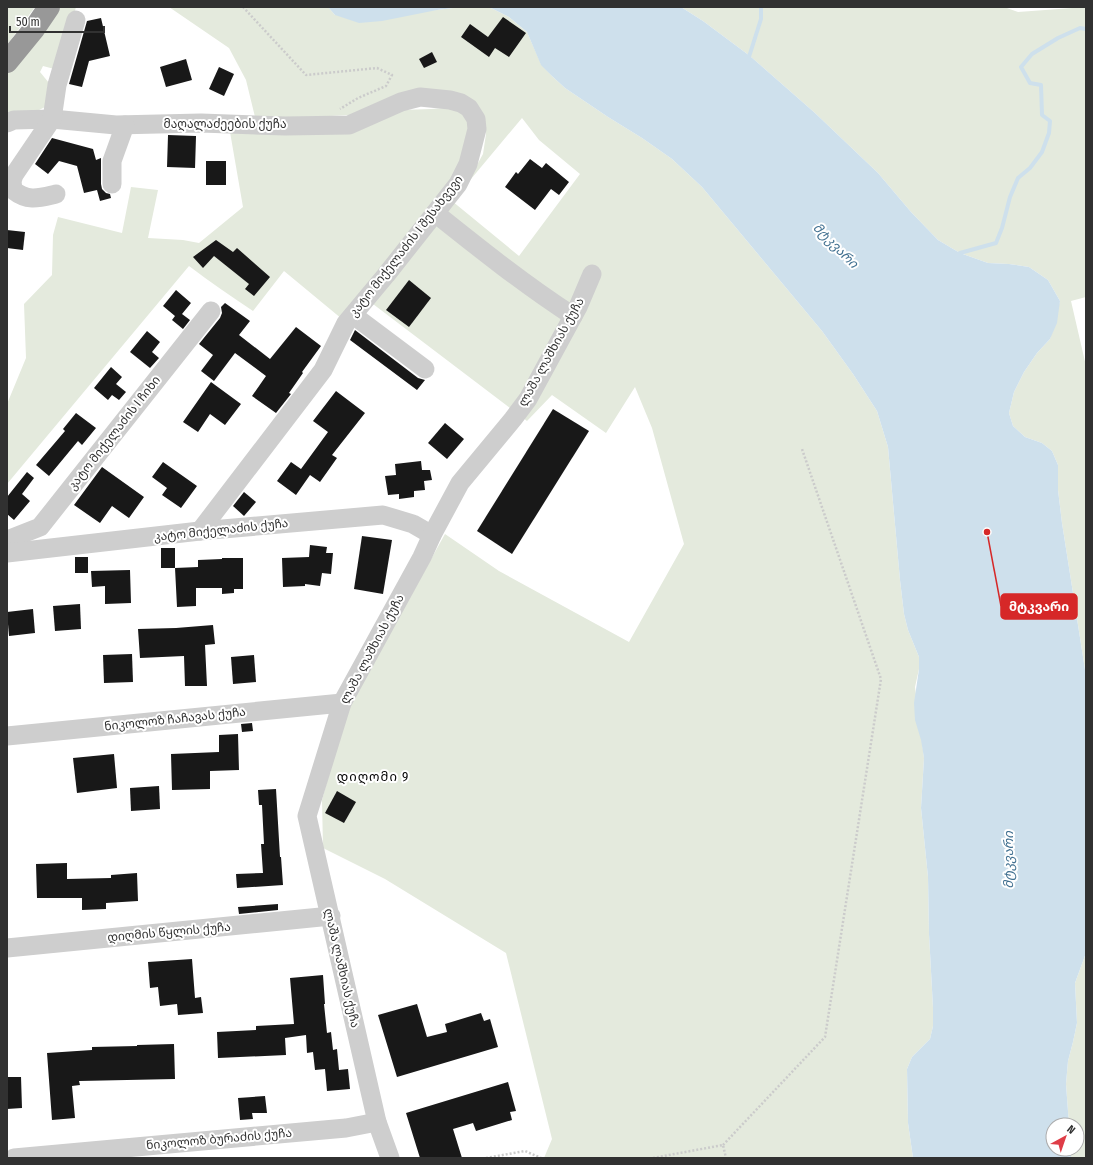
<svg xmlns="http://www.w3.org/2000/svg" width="1093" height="1165" font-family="'Fira Sans Condensed','Noto Sans Georgian',sans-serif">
	<rect width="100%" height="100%" fill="#fff"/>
	<g fill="#e4eadd">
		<polygon points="7,7 35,7 7,45"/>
		<polygon points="58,7 76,7 58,70 43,66 40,72 49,83 45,107 39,110 7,118 7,73 15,65"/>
		<polygon points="169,7 328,7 335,15 437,10 461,7 489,7 509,17 527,32 541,64 553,77 565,88 608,117 642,138 672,159 702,187 822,331 853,374 877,411 888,447 900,580 904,614 908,630 919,657 919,669 915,687 924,758 921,808 928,877 929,934 933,1008 933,1026 930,1039 912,1057 907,1069 908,1123 913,1158 544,1158 552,1139 506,953 385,879 323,848 322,800 350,698 376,658 445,534 499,571 629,642 684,544 652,428 635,387 606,433 552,395 527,421 373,304 452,201 519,256 580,174 539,140 522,118 466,185 483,154 486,134 484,116 436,90 351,115 287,118 255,117 246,80 229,48"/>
		<polygon points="681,7 1004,7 1018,12 1086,7 1086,297 1071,301 1086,366 1086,676 1062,523 1058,490 1058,465 1052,451 1042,443 1025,437 1013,426 1009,413 1014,392 1024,372 1037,353 1050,339 1060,301 1048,280 1029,267 1009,264 988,263 960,253 938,240 911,212 878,173 815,113 750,56 703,21"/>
		<path d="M445,108L464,112L471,131L452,183L342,319L284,271L253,311C231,296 210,282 189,266L7,484V404L26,358L24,304L52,275L53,235L58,217L122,233L131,187L158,190L148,238L183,240L199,243L243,207L230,132L402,110L431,109Z"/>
		<polygon points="1086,953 1086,1158 1071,1158 1071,1149 1077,1149 1077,1125 1069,1125 1066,1084 1068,1061 1073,1042 1077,1023 1075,983"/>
	</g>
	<g fill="#cee0ec">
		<polygon points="328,7 461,7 437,10 382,21 359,23 335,15"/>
		<polygon points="480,7 681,7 703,21 750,56 815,113 878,173 911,212 938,240 960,253 988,263 1009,264 1029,267 1048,280 1060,301 1057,323 1050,339 1037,353 1024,372 1014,392 1009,413 1013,426 1025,437 1042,443 1052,451 1058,465 1058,490 1062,523 1086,676 1086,953 1075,983 1077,1023 1073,1042 1068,1061 1066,1084 1069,1125 1053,1125 1053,1149 1071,1149 1071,1158 913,1158 908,1123 907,1069 912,1057 930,1039 933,1026 933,1008 929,934 928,877 921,808 924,758 921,740 915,720 914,703 919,669 919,657 908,630 904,614 900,580 888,447 877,411 853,374 822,331 702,187 672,159 642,138 608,117 565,88 553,77 541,65 527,32 509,17 489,7"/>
	</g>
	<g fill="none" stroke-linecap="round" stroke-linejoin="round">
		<g stroke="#cee0ec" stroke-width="4">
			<polyline points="748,60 761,19 761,7"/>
			<polyline points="956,257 960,253 996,243 1002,228 1010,197 1018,178 1030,168 1042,152 1049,133 1050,121 1042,115 1041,85 1030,83 1021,67 1032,54 1058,38 1080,28 1086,29"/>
		</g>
	</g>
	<g fill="#181818">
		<polygon points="503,17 526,33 509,57 495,48 489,57 461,37 470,24 488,37"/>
		<polygon points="101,18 110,56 89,61 82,87 69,84 87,21"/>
		<polygon points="432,52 437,62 424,68 419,59"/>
		<polygon points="186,59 192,80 166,87 160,67"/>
		<polygon points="219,67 234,74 224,96 209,89"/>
		<polygon points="168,135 196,136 195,168 167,167"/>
		<polygon points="52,138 93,149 96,160 101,158 101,184 102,189 106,193 110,194 111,198 100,201 97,190 84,193 77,166 59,161 48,174 35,164"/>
		<polygon points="530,159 542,168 546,163 569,182 559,195 551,189 535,210 505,187 516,172 518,174"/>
		<rect x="206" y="161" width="20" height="24"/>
		<polygon points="7,230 25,232 23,250 7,248"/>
		<polygon points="216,240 233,252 237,248 270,277 254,296 245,289 249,284 214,256 203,268 193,257"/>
		<polygon points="409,280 431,298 409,327 386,310"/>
		<polygon points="176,290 191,303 182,314 190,320 183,329 172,320 175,316 163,306"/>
		<polygon points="225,303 250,321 239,335 270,359 296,327 321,346 302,372 303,373 289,393 291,394 276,413 252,396 266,376 235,353 214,381 201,371 213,355 199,344 220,318 222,313 221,307"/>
		<polygon points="355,330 418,378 425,380 417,390 350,340"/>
		<polygon points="147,331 160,342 152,352 159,358 150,368 130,352"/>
		<polygon points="111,367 122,377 116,384 126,392 119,400 112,395 108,400 94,388"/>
		<polygon points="211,382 241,404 225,425 210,414 198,432 183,422"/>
		<polygon points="336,391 365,413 332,455 337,458 320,482 310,475 296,495 277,481 291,462 301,469 328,432 313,421"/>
		<polygon points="553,409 589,431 512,554 477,531"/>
		<polygon points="76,413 96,428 82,445 78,441 49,476 36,465 65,431 63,429"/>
		<polygon points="445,423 464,439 447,459 428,443"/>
		<polygon points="421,461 422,470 430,470 432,480 424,481 425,490 414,491 414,497 399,499 399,494 388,495 385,476 396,475 395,464"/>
		<polygon points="163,462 197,486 181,508 162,495 167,488 152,477"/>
		<polygon points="102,467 144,497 129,518 112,506 100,523 74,505"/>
		<polygon points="27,472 34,478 22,494 30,501 14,520 7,514 7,497"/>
		<polygon points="244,492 256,502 244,516 233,506"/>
		<polygon points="362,536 392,540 383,594 354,589"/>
		<polygon points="310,545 327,547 326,553 333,553 331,574 322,573 320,586 305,584 305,586 283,587 282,558 309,557"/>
		<rect x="161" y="548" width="14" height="20"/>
		<rect x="75" y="557" width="13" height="16"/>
		<polygon points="222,558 243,558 243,589 234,589 234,593 222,594 222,588 196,588 196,606 177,607 175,568 198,567 198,560 222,559"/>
		<polygon points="130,570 131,603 105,604 105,586 92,587 91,571"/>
		<polygon points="80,604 81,629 55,631 53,606"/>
		<polygon points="33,609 35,633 9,636 7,612"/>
		<polygon points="213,625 215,644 205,645 207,686 185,686 184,656 140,658 138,629 176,628"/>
		<polygon points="132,654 133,682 104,683 103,655"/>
		<polygon points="254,655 256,682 233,684 231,657"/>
		<polygon points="252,723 253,731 242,732 241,724"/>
		<polygon points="238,734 239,770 210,771 210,789 172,790 171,754 219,752 219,735"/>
		<polygon points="114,754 117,788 77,793 73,758"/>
		<polygon points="159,786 160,809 131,811 130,788"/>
		<polygon points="276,789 280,857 281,857 283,885 237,888 236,874 263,873 261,844 264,844 262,805 259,805 258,790"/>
		<polygon points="337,791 356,802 344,823 325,813"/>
		<polygon points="67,863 67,879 111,878 111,875 137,873 138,901 106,903 106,909 82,910 82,898 37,898 36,864"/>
		<polygon points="278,904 278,910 239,914 238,907"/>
		<polygon points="192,959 195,998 201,997 203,1013 178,1015 177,1004 160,1006 158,987 150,988 148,962"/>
		<polygon points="323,975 325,1004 324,1004 327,1033 331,1032 333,1050 337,1049 339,1070 348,1069 350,1089 327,1091 325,1069 315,1070 313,1052 307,1053 306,1035 285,1038 286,1055 218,1058 217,1032 256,1030 256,1026 294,1024 290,978"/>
		<polygon points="417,1004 427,1037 447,1032 445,1024 481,1013 484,1021 490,1019 498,1047 397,1077 378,1015"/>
		<polygon points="174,1044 175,1079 79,1081 80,1085 72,1086 75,1118 52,1120 47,1053 92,1050 92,1047 137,1046 137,1045"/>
		<polygon points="7,1077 21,1077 22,1108 7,1109"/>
		<polygon points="508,1082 516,1111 510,1112 512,1120 476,1131 473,1123 453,1129 462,1158 420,1158 406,1113"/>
		<polygon points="265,1096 267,1113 252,1113 253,1119 240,1120 238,1098"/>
	</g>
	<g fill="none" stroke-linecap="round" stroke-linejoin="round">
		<g stroke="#cbcbcb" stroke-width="2.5" stroke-dasharray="2 2" stroke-linecap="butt">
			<polyline points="243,7 306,75 377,68 392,75 386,86 358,98 340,109"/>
			<polyline points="723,1145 825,1037 881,679 802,449"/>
			<polyline points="486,1158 525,1151 541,1158"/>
			<polyline points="653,1158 723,1145 726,1158"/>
		</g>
		<g stroke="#cecece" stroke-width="19">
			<polyline points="7,123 14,120 52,119 116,125 201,123 285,126 349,125 401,102 420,97 450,100 461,103 469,108 476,119 477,129 468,164 458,184 386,275 346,323 323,370 200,531"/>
			<polyline points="112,184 112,161 125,125"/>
			<path d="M56,194C39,198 28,202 13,190L12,181L14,175L52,119L57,85L76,20"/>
			<path d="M435,213C480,249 525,285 573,316"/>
			<polyline points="353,315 425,369"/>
			<polyline points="7,540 40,527 211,311"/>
			<polyline points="7,553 200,531 383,515 413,524 432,535"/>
			<polyline points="7,736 342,703"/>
			<polyline points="7,948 331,916"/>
			<polyline points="14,1158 346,1128 377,1122"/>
			<polyline points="390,1158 377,1122 307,816 342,703 422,557 432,535 460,483 513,419 528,399 578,307 592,274"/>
		</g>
		<polyline stroke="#989898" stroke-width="22" points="7,62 34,29 49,7"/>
	</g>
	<g text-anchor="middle" stroke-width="4" stroke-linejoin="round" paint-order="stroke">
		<g font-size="12" fill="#313131" stroke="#fff">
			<text x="225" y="128">მაღალაძეების ქუჩა</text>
			<text transform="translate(406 246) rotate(-52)" y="4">კატო მიქელაძის I შესახვევი</text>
			<text transform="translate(551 352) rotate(-61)" y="4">ლაშა ლაშხიას ქუჩა</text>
			<text transform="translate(114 433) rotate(-52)" y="4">კატო მიქელაძის I ჩიხი</text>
			<text transform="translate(221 530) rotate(-6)" y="4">კატო მიქელაძის ქუჩა</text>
			<text transform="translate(372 649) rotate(-62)" y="4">ლაშა ლაშხიას ქუჩა</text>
			<text transform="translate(175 719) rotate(-6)" y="4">ნიკოლოზ ჩაჩავას ქუჩა</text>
			<text transform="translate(169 932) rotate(-5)" y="4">დიღმის წყლის ქუჩა</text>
			<text transform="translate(342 968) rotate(77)" y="4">ლაშა ლაშხიას ქუჩა</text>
			<text transform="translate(219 1139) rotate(-5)" y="4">ნიკოლოზ ბურაძის ქუჩა</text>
		</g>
		<g font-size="13" font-style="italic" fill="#427191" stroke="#fff">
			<text transform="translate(836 245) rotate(45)" y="5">მტკვარი</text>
			<text transform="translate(1008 860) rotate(-90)" y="5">მტკვარი</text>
		</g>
		<g font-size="13" letter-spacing="1" fill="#000" stroke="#fff">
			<text x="373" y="781">დიღომი 9</text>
		</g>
	</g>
	<path fill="none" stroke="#d62828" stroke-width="1.5" d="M987 532L1001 606"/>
	<circle fill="#d62828" stroke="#fff" stroke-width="1.5" cx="987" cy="532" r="4"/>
	<rect fill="#d62828" stroke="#d62828" stroke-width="1.5" x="1001" y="594" width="76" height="25" rx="4"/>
	<g font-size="13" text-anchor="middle" font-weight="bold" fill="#fff">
		<text x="1039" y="611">მტკვარი</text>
	</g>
	<rect width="1093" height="1165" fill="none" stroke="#313131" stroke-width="16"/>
	<g transform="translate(1065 1137) rotate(40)"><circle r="19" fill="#ffffff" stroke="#adadad"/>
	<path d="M0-3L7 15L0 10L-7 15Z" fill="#df3d47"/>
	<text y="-6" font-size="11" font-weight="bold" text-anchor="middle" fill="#313131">N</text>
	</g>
	<path d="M10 26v6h94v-6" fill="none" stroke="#313131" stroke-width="2"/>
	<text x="16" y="26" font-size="12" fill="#313131" stroke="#ffffff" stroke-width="3" paint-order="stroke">50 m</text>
</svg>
